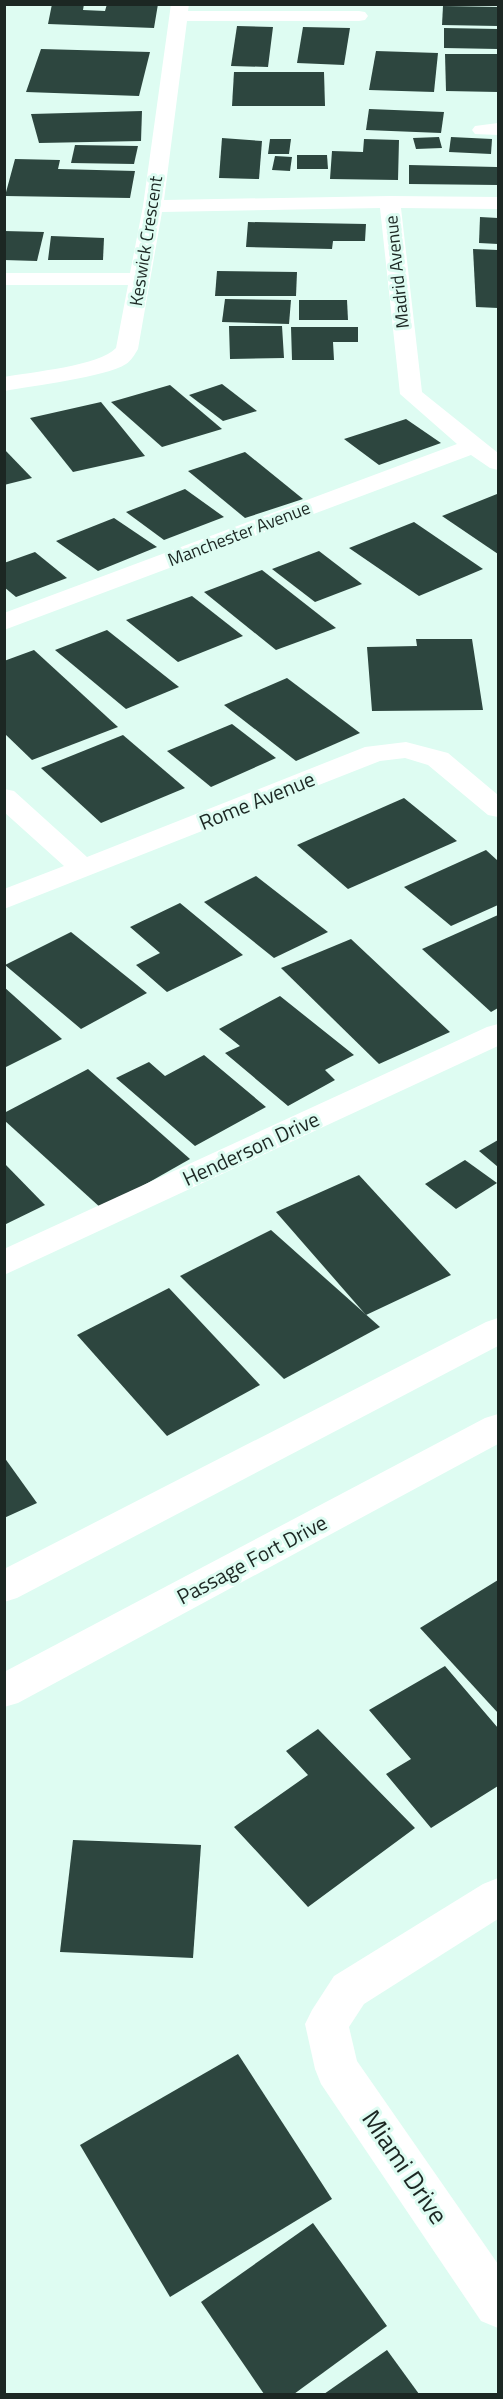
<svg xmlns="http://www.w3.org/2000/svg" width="503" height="2399" font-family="'Titillium Web',sans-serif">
	<rect width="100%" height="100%" fill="#defcf2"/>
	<g fill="#2d463f">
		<polygon points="52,4 84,4 83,10 105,11 107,4 158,4 154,28 48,24"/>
		<polygon points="443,6 498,7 498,26 442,25"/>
		<polygon points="237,26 273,27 268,67 231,66"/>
		<polygon points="303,27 350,28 344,65 297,63"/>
		<polygon points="444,28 498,29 498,49 444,48"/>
		<polygon points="41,49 150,52 139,96 26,92"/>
		<polygon points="376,51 438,53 434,92 369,90"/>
		<polygon points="445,54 498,54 498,92 446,91"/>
		<polygon points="234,72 324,72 325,106 232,106"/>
		<polygon points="369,109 444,112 441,133 366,130"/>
		<polygon points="142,111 141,141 39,143 31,114"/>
		<polygon points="439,137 442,148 416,149 413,138"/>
		<polygon points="451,137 492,139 491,154 449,152"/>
		<polygon points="222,138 262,141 259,179 219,178"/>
		<polygon points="270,139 291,139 289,154 268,154"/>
		<polygon points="364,139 399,140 398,180 330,179 332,151 363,152"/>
		<polygon points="75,145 138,146 134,164 71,163"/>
		<polygon points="297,155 327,155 328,169 297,169"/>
		<polygon points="275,156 292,157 290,171 272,170"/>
		<polygon points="15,159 60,160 58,169 135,171 130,198 5,196"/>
		<polygon points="409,165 497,167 498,185 409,184"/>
		<polygon points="480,217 498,218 498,244 479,243"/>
		<polygon points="248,222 366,224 365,241 333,241 332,249 246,247"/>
		<polygon points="4,231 44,232 37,261 4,260"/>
		<polygon points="51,236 104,238 103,260 48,260"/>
		<polygon points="473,249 498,250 498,308 476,307"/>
		<polygon points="217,271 297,272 296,296 215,296"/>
		<polygon points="225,299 291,300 289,324 222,322"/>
		<polygon points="299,300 347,300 348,320 299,320"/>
		<polygon points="229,326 282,326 284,358 230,359"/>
		<polygon points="291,327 358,327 358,342 333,342 334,360 292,360"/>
		<polygon points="222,384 257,411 223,421 189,395"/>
		<polygon points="170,385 222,429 162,447 111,402"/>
		<polygon points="101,402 145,456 73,472 30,418"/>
		<polygon points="406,419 441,443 379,465 344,439"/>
		<polygon points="4,449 32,478 4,485"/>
		<polygon points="245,452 303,499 245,518 188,471"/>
		<polygon points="185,489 224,517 164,540 126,512"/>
		<polygon points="497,494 498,495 498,554 442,516"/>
		<polygon points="114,518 157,547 98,571 56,541"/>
		<polygon points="414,522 483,569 419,596 349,548"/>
		<polygon points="319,551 362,584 315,602 272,569"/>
		<polygon points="35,552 67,578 16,597 4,587 4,563"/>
		<polygon points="262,570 336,628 276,650 204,592"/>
		<polygon points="192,596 243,636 178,662 126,620"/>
		<polygon points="107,630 179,687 126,709 55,650"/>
		<polygon points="416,639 472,639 483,710 372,711 367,647 417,646"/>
		<polygon points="34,650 118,727 32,760 4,733 4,661"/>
		<polygon points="287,678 360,733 296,761 224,705"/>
		<polygon points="232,724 276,758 211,787 167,751"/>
		<polygon points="123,735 185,788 101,823 41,768"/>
		<polygon points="404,798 457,841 348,889 297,845"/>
		<polygon points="486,850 498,861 498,905 451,926 404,887"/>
		<polygon points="256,876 328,932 274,958 204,902"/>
		<polygon points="180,903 243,955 167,992 136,965 160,953 130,927"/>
		<polygon points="498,915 498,1008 491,1012 422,949"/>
		<polygon points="71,932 147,993 81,1029 5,965"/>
		<polygon points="351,939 450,1032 379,1064 281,968"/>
		<polygon points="4,987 62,1039 4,1068"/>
		<polygon points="280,996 354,1055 325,1070 335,1080 288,1106 225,1053 240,1046 219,1029"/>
		<polygon points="204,1055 266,1107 195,1146 116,1078 149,1062 165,1076"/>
		<polygon points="88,1069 190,1159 102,1209 4,1120 4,1113"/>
		<polygon points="498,1140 498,1167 479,1151"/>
		<polygon points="465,1160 497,1183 456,1209 425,1184"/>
		<polygon points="4,1163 45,1205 4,1225"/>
		<polygon points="359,1175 451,1275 366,1315 276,1212"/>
		<polygon points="271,1230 380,1327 284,1379 180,1276"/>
		<polygon points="169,1288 260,1385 167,1436 77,1335"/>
		<polygon points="4,1457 37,1503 4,1518"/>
		<polygon points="498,1580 498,1713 420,1628"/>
		<polygon points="445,1666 498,1728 498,1786 431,1828 386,1774 411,1759 369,1710"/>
		<polygon points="318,1729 415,1828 308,1907 234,1827 308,1775 286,1751"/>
		<polygon points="73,1840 201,1845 193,1958 60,1952"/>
		<polygon points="238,2054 332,2199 170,2297 80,2145"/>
		<polygon points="313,2223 387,2326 294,2394 264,2394 201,2302"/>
		<polygon points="387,2350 419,2394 324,2394"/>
	</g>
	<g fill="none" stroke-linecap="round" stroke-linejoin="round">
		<g fill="#fff" fill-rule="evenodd">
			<path d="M171,4H189L188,11H359L365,12L368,16L365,20L359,21H187L164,200L390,196L498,197V209L401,208L422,392L498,453V470L490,468L471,455L4,630V613L457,444L400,394L380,208L162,212L138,349C135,354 131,361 126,364C106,377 31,386 4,391V377C31,372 99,366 116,348L128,285H4V273H130L143,206Z"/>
			<polygon points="498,123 498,135 475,134 472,130 475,126"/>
			<polygon points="406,742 448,753 498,795 498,817 488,815 428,765 405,758 380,761 4,909 4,889 64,866 4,812 4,789 14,791 87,857 365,747"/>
			<polygon points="498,1024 498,1046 4,1275 4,1249 487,1027"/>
			<polygon points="498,1878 498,1919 364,2004 349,2027 357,2061 498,2264 498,2328 481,2321 321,2084 315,2069 305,2024 312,2010 334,1976 483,1884"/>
		</g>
		<g fill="#fff" fill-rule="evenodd">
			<polygon points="498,1318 498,1346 17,1598 4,1602 4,1569 486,1322"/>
			<polygon points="498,1414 498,1444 18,1703 4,1707 4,1672 485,1418"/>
		</g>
	</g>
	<g text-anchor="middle" stroke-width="6" stroke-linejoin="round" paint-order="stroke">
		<g font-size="18" fill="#1c2723" stroke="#defcf2">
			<text transform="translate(146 241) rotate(-81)" y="6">Keswick Crescent</text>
			<text transform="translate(397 272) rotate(-96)" y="6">Madrid Avenue</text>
			<text transform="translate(239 534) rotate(-21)" y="6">Manchester Avenue</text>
		</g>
		<g font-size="21" fill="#1c2723" stroke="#defcf2">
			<text transform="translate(257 801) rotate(-22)" y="7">Rome Avenue</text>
			<text transform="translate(251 1149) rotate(-25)" y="7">Henderson Drive</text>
			<text transform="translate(252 1560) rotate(-28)" y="7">Passage Fort Drive</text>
		</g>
		<g font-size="26" fill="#1c2723" stroke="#defcf2">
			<text transform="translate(405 2167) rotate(56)" y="9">Miami Drive</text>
		</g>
	</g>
	<rect width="503" height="2399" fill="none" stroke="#1c2723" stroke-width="12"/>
</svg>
